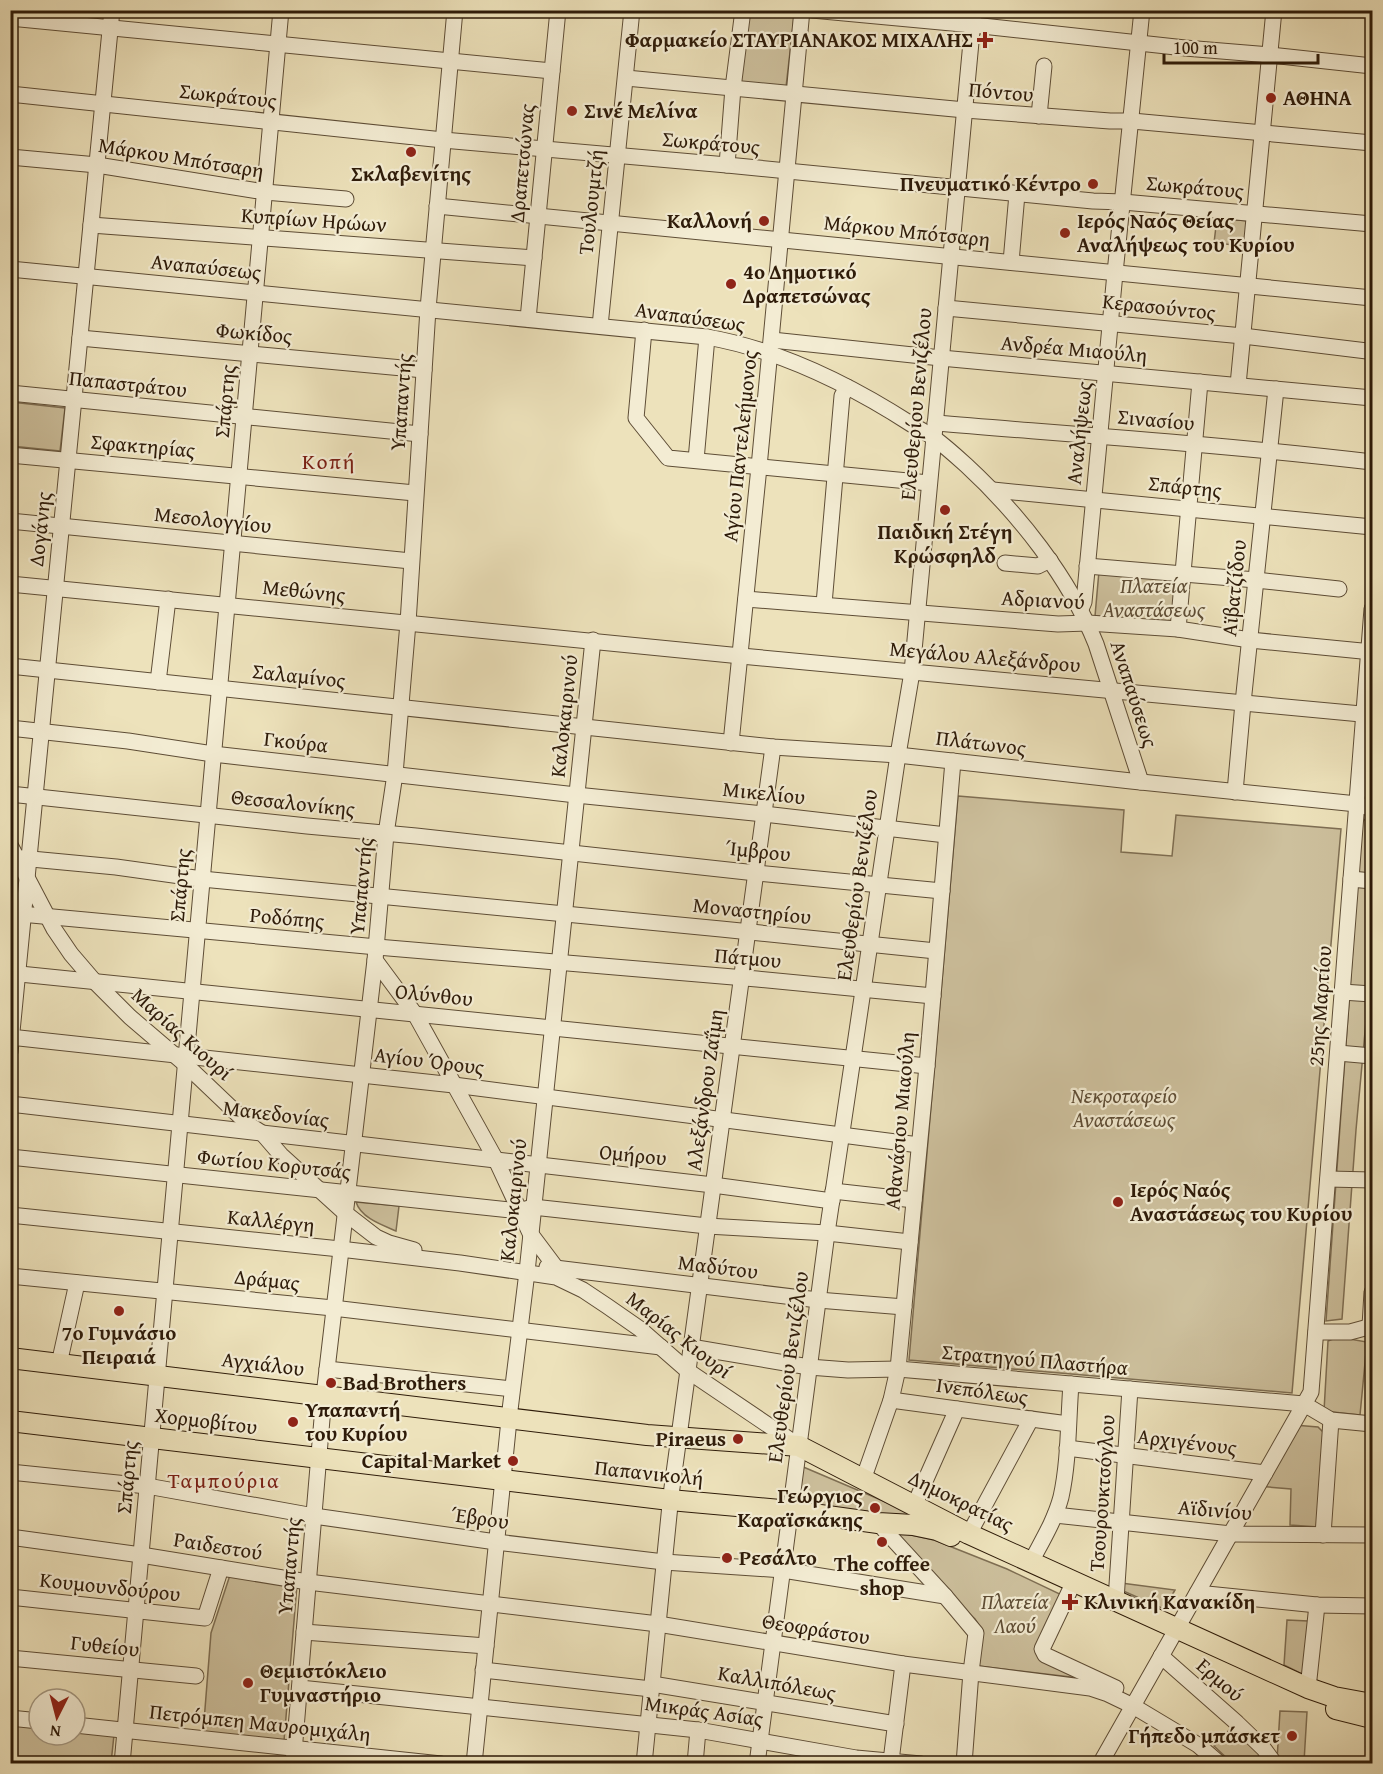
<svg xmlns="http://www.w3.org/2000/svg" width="1383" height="1774" font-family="'Gentium Book Plus',serif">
	<rect width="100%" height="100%" fill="#ede2bb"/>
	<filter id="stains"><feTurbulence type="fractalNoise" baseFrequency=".00333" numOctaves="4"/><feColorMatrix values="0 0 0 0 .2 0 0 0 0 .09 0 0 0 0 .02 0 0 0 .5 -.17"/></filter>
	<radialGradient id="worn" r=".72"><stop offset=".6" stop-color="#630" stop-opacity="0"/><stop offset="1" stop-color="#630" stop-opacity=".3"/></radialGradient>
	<g fill="#cdc09d" stroke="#7e6e53" stroke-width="1.5">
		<polygon points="747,12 794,17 786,87 740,82"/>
		<polygon points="1217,218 1248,221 1246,246 1214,243"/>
		<polygon points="11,402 65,408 60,451 11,446"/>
		<polygon points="1099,571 1179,577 1176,623 1095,616"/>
		<polygon points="958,796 1124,810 1121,852 1172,856 1176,815 1341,829 1292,1393 909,1360"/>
		<polygon points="1366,819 1372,819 1372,956 1356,1130 1342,1319 1326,1321 1362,821"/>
		<path d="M356,1202L399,1206L396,1231C382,1225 361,1218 356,1202Z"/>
		<polygon points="1338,1337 1367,1342 1360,1415 1324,1411 1328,1341"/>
		<polygon points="1294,1425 1318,1427 1324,1433 1319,1527 1290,1525 1291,1489 1257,1486"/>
		<polygon points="801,1466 942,1526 796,1504"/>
		<polygon points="893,1531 934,1540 1007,1569 1064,1596 1036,1653 1123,1692 1122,1695 1079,1678 978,1666 982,1630 975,1619 927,1575"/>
		<polygon points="230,1575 297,1585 284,1741 203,1734 211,1633"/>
		<polygon points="1121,1583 1175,1590 1164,1609 1121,1590"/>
		<polygon points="1287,1620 1308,1621 1304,1675 1284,1665"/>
		<polygon points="1280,1711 1307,1712 1304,1762 1277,1760"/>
		<polygon points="10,1725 39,1728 39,1735 75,1735 75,1731 114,1735 111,1763 11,1763"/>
		<polygon points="1232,1727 1266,1761 1264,1763 1232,1763 1214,1746"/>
	</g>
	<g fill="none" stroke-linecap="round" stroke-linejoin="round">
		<defs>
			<g id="minor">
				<polyline points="812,10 973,25 1185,48 1270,55 1372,66"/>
				<polyline points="10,18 552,71"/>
				<polyline points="626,78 965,110 1110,121 1132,121 1372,143"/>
				<polyline points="10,94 443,140 727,165 1093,201 1123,202 1372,224"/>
				<polyline points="1039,116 1044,66"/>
				<polyline points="10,157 97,165 265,192 346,199"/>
				<polyline points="727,165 733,88 743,10"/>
				<polyline points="437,206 1372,298"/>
				<polyline points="91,225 534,258"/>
				<polyline points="1011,262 1017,194"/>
				<path d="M10,269L707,337C780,350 849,384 911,424C919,429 927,433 934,438C945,446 956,456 966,465C1018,513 1069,577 1096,644L1141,782"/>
				<polyline points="946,308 1243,336 1367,351"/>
				<polyline points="528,319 558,10"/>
				<polyline points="600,326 632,10"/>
				<polyline points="644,330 636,418 668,458 929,483"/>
				<polyline points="80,338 424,370"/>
				<polyline points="772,340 941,358 1372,398"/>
				<polyline points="1238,385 1274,10"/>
				<polyline points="10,393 420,434"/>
				<path d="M935,423C1081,435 1227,445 1372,462"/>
				<polyline points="10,455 415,493"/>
				<polyline points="696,460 707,337"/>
				<polyline points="993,490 1372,527"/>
				<polyline points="10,521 411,561"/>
				<polyline points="1005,563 1038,566 1050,560"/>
				<polyline points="1087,566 1256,580 1339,589"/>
				<polyline points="10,584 741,656 1372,715"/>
				<polyline points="746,599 1058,624 1088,623 1178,629 1250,640 1372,652"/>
				<polyline points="824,604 842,396 847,387"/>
				<polyline points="1081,609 1084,602 1115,273 1142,10"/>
				<polyline points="1178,629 1200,382"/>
				<polyline points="10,666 773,747 898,755 1131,781 1357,804 1372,809"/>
				<polyline points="158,682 168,599"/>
				<polyline points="10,728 128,741 213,754 576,795 764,814 946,835"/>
				<polyline points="731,743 759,467 802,10"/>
				<polyline points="1235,792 1243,703 1276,389"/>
				<polyline points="10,794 307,826 416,836 756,873 942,891"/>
				<polyline points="10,845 54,929 71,954 95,982 130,1017 185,1064 248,1124 262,1133 281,1155 345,1213 376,1237 389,1243 414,1250"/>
				<polyline points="10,857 116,867 202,879 721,929 936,951"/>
				<polyline points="1351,879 1372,881"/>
				<polyline points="10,913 377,947 757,979 933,996"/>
				<polyline points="375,960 415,1014 496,1160 530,1233 557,1269"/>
				<polyline points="10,973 927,1066"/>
				<polyline points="1342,992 1372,994"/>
				<polyline points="10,1037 454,1085 919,1145"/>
				<polyline points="10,1052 112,10"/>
				<polyline points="1338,1053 1372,1056"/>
				<polyline points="10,1104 713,1185 832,1201"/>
				<polyline points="10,1157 519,1211 533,1207 707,1226 827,1233 910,1242"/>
				<polyline points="1328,1179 1372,1180"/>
				<polyline points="833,1191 914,1200"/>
				<polyline points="10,1215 340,1249 460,1263 556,1277 583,1290 607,1306 640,1329 688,1371 799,1446"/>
				<polyline points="547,1267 818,1300 904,1307"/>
				<polyline points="10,1276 333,1308 661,1347"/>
				<polyline points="1370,1326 1372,1292"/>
				<polyline points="1316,1332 1350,1332 1372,1326"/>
				<polyline points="691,1347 809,1367 848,1370 898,1369 1304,1404 1331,1420 1372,1424"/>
				<polyline points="59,1364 77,1283"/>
				<polyline points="327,1369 512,1389"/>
				<polyline points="891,1400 1068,1424"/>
				<polyline points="1067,1448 1265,1473"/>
				<polyline points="10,1472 147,1486 314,1516 496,1542 664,1562 783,1570 945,1596"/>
				<polyline points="863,1480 891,1400 898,1369 927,1066 953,761"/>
				<polyline points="914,1506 957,1409"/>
				<polyline points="1055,1515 1231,1534 1372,1535"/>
				<polyline points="878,1523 945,1596 976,1633 971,1672 964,1764"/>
				<polyline points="969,1534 1031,1419"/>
				<polyline points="1323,1535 1331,1420"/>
				<polyline points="10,1537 141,1555 308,1582 658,1624 903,1664 1090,1688 1108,1694 1133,1706 1198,1745 1220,1764"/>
				<path d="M1031,1562C1042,1541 1055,1520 1061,1497C1069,1461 1068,1422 1071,1384"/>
				<polyline points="1070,1590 1042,1649 1045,1655 1116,1688"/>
				<polyline points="1197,1593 1317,1605 1372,1606"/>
				<polyline points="10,1597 205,1618 221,1568"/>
				<polyline points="1116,1600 1130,1389"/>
				<polyline points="304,1632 486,1646"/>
				<polyline points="1161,1656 1237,1723 1264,1749 1275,1764"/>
				<polyline points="10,1658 196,1676"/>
				<polyline points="483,1670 651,1689"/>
				<polyline points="652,1684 896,1724"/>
				<polyline points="300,1688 698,1730 856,1758 921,1764"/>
				<polyline points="1308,1688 1317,1605"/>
				<polyline points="10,1718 39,1721"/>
				<polyline points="75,1725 441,1764"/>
				<polyline points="891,1761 903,1664"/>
				<polyline points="122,1764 281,10"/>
				<polyline points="293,1764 324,1395 375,960 386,834 395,774 408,623 428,309 455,10"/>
				<polyline points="474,1764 510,1410 527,1272 593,640"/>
				<polyline points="644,1764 671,1495 773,747"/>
				<polyline points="695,1764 698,1730"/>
				<polyline points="757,1764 827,1233 898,755 912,672 974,10"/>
				<polyline points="1100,1764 1311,1392 1372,609"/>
			</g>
			<g id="major">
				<polyline points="10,1358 647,1435 799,1446 969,1534 1308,1688 1334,1697 1372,1704"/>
				<polyline points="10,1421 670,1500 791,1511 878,1523 913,1525 937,1530 951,1536"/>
				<polyline points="1336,1709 1372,1718"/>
			</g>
		</defs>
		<use href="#minor" stroke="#5e4d36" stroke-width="17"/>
		<use href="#major" stroke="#2e1b09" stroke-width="22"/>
		<use href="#minor" stroke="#f3ecd3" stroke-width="15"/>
		<use href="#major" stroke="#ede2bb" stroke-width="20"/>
	</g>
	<g fill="#8f2418" stroke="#f3ecd3" stroke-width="2">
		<path d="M982 31h6v6h6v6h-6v6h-6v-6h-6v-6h6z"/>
		<circle cx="1271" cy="98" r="6"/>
		<circle cx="572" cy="111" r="6"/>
		<circle cx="411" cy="152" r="6"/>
		<circle cx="1093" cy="184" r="6"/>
		<circle cx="764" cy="221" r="6"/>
		<circle cx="1065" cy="233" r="6"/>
		<circle cx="731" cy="284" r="6"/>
		<circle cx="945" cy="510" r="6"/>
		<circle cx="1118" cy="1202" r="6"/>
		<circle cx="119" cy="1311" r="6"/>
		<circle cx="331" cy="1383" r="6"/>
		<circle cx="293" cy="1422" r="6"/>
		<circle cx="738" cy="1439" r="6"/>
		<circle cx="513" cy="1461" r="6"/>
		<circle cx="875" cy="1508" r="6"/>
		<circle cx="882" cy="1542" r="6"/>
		<circle cx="727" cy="1558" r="6"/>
		<path d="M1067 1593h6v6h6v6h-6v6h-6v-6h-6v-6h6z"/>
		<circle cx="248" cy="1683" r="6"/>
		<circle cx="1292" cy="1736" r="6"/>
	</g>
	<g text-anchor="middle" stroke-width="4.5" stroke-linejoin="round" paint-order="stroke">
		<g font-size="21" font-weight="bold" fill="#2e1b09" stroke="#f3ecd3" text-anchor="start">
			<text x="973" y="47" text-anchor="end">Φαρμακείο ΣΤΑΥΡΙΑΝΑΚΟΣ ΜΙΧΑΛΗΣ</text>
			<text x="1283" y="105">ΑΘΗΝΑ</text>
			<text x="584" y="118">Σινέ Μελίνα</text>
			<text x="411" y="181" text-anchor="middle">Σκλαβενίτης</text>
			<text x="1081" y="191" text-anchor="end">Πνευματικό Κέντρο</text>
			<text x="752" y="228" text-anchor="end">Καλλονή</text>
			<text x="1077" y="228">Ιερός Ναός Θείας<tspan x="1077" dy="24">Αναλήψεως του Κυρίου</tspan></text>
			<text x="743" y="279">4ο Δημοτικό<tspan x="743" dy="24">Δραπετσώνας</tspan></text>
			<text x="945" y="539" text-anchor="middle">Παιδική Στέγη<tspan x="945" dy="24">Κρώσφηλδ</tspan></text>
			<text x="1130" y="1197">Ιερός Ναός<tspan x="1130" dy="24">Αναστάσεως του Κυρίου</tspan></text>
			<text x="119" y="1340" text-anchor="middle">7ο Γυμνάσιο<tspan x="119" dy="24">Πειραιά</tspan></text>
			<text x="343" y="1390">Bad Brothers</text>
			<text x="305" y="1417">Υπαπαντή<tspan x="305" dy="24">του Κυρίου</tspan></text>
			<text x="726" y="1446" text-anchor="end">Piraeus</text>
			<text x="501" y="1468" text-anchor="end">Capital Market</text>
			<text x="863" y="1503" text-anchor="end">Γεώργιος<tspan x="863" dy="24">Καραϊσκάκης</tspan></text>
			<text x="739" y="1565">Ρεσάλτο</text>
			<text x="882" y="1571" text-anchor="middle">The coffee<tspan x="882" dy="24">shop</tspan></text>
			<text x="1084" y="1609">Κλινική Κανακίδη</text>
			<text x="260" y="1678">Θεμιστόκλειο<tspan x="260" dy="24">Γυμναστήριο</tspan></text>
			<text x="1280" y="1743" text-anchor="end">Γήπεδο μπάσκετ</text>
		</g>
		<g font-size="21" fill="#2e1b09" stroke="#f3ecd3">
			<text transform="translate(1001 92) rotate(5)" y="7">Πόντου</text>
			<text transform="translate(228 96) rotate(6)" y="7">Σωκράτους</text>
			<text transform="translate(711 143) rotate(5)" y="7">Σωκράτους</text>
			<text transform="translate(181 158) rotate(9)" y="7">Μάρκου Μπότσαρη</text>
			<text transform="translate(522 163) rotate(-85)" y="7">Δραπετσώνας</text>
			<text transform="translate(1195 187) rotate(5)" y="7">Σωκράτους</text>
			<text transform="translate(591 202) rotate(-84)" y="7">Τουλουμτζή</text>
			<text transform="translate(314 220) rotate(4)" y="7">Κυπρίων Ηρώων</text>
			<text transform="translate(907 231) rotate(6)" y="7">Μάρκου Μπότσαρη</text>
			<text transform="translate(206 267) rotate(6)" y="7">Αναπαύσεως</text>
			<text transform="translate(1159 307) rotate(6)" y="7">Κερασούντος</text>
			<text transform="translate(690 317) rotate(8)" y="7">Αναπαύσεως</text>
			<text transform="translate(254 333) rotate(5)" y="7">Φωκίδος</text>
			<text transform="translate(1074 349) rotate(5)" y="7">Ανδρέα Μιαούλη</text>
			<text transform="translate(128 384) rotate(6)" y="7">Παπαστράτου</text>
			<text transform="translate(225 401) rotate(-85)" y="7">Σπάρτης</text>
			<text transform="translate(401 402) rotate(-86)" y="7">Υπαπαντής</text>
			<text transform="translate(916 404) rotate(-85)" y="7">Ελευθερίου Βενιζέλου</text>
			<text transform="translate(1156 420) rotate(5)" y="7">Σινασίου</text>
			<text transform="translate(1079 433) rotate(-84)" y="7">Αναλήψεως</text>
			<text transform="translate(143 446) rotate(5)" y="7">Σφακτηρίας</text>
			<text transform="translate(740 446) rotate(-84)" y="7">Αγίου Παντελεήμονος</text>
			<text transform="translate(1185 487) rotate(6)" y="7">Σπάρτης</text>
			<text transform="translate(213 520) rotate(6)" y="7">Μεσολογγίου</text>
			<text transform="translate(40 529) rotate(-84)" y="7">Δογάνης</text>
			<text transform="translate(1234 588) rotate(-84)" y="7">Αϊβατζίδου</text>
			<text transform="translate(304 591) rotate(6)" y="7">Μεθώνης</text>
			<text transform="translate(1043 600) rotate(3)" y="7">Αδριανού</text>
			<text transform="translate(985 657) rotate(5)" y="7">Μεγάλου Αλεξάνδρου</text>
			<text transform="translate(299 676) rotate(6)" y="7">Σαλαμίνος</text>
			<text transform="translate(1134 694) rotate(72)" y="7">Αναπαύσεως</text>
			<text transform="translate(564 716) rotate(-84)" y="7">Καλοκαιρινού</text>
			<text transform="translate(296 742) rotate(6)" y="7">Γκούρα</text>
			<text transform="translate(981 743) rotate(7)" y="7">Πλάτωνος</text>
			<text transform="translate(764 793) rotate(6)" y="7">Μικελίου</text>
			<text transform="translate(293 803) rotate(6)" y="7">Θεσσαλονίκης</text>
			<text transform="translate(758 851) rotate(6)" y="7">Ίμβρου</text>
			<text transform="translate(180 885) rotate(-85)" y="7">Σπάρτης</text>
			<text transform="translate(857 885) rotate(-82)" y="7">Ελευθερίου Βενιζέλου</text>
			<text transform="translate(361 886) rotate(-85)" y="7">Υπαπαντής</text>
			<text transform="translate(752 911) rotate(6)" y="7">Μοναστηρίου</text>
			<text transform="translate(287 918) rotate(5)" y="7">Ροδόπης</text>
			<text transform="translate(748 958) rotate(5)" y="7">Πάτμου</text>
			<text transform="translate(434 995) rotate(6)" y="7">Ολύνθου</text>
			<text transform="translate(1320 1006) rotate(-86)" y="7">25ης Μαρτίου</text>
			<text transform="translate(182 1034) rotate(42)" y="7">Μαρίας Κιουρί</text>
			<text transform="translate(429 1061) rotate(7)" y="7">Αγίου Όρους</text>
			<text transform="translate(705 1090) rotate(-82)" y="7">Αλεξάνδρου Ζαΐμη</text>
			<text transform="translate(276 1114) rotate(7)" y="7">Μακεδονίας</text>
			<text transform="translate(900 1121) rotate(-85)" y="7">Αθανάσιου Μιαούλη</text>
			<text transform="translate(633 1155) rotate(6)" y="7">Ομήρου</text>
			<text transform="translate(274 1164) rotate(6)" y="7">Φωτίου Κορυτσάς</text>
			<text transform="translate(513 1200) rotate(-84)" y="7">Καλοκαιρινού</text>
			<text transform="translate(271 1221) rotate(6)" y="7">Καλλέργη</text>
			<text transform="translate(718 1267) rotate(7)" y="7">Μαδύτου</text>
			<text transform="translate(267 1280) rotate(6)" y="7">Δράμας</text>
			<text transform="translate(679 1335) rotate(38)" y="7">Μαρίας Κιουρί</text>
			<text transform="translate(1035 1360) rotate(5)" y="7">Στρατηγού Πλαστήρα</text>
			<text transform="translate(263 1364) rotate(7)" y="7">Αγχιάλου</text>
			<text transform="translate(788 1367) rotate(-82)" y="7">Ελευθερίου Βενιζέλου</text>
			<text transform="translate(982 1391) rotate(8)" y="7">Ινεπόλεως</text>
			<text transform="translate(206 1421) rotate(7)" y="7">Χορμοβίτου</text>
			<text transform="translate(1187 1442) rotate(7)" y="7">Αρχιγένους</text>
			<text transform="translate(649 1473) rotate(6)" y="7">Παπανικολή</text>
			<text transform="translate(127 1477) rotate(-85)" y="7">Σπάρτης</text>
			<text transform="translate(1102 1493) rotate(-86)" y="7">Τσουρουκτσόγλου</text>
			<text transform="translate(961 1501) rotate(26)" y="7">Δημοκρατίας</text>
			<text transform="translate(1215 1510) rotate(5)" y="7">Αϊδινίου</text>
			<text transform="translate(480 1518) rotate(8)" y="7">Έβρου</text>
			<text transform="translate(218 1546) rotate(9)" y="7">Ραιδεστού</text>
			<text transform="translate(289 1566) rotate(-85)" y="7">Υπαπαντής</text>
			<text transform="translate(110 1587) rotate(6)" y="7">Κουμουνδούρου</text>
			<text transform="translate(816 1629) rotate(9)" y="7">Θεοφράστου</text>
			<text transform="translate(105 1646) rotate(6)" y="7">Γυθείου</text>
			<text transform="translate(1220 1680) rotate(41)" y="7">Ερμού</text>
			<text transform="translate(777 1683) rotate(10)" y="7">Καλλιπόλεως</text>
			<text transform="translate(704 1711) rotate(8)" y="7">Μικράς Ασίας</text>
			<text transform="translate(260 1723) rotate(6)" y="7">Πετρόμπεη Μαυρομιχάλη</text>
		</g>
		<g font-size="21" font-style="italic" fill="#5e4d35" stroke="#f3ecd3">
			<text x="1154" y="593">Πλατεία<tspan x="1154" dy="24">Αναστάσεως</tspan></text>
			<text x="1124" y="1103">Νεκροταφείο<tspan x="1124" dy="24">Αναστάσεως</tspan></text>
			<text x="1015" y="1609">Πλατεία<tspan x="1015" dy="24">Λαού</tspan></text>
		</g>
		<g font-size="22" letter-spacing="1.5" fill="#7a1f14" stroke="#f3ecd3">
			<text x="329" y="469">Κοπή</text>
			<text x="224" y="1488">Ταμπούρια</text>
		</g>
	</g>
	<rect width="1383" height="1774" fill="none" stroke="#ede2bb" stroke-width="36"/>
	<rect x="12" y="12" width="1359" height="1750" fill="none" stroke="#2e1b09" stroke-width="3"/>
	<rect x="18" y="18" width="1347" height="1738" fill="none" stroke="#2e1b09" stroke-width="1.5"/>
	<g transform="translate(57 1717) rotate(186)"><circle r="28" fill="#f3ecd3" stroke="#a49882" stroke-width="1.5"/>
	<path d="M0-4.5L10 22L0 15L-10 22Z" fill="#8f2418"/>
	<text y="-9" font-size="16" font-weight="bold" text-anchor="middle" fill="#2e1b09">N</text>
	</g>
	<path d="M1164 54v9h154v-9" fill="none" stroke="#2e1b09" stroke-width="3"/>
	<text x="1173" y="54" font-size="18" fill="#2e1b09" stroke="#f3ecd3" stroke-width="4.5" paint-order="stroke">100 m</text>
	<rect width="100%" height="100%" filter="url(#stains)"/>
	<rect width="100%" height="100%" fill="url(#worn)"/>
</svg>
